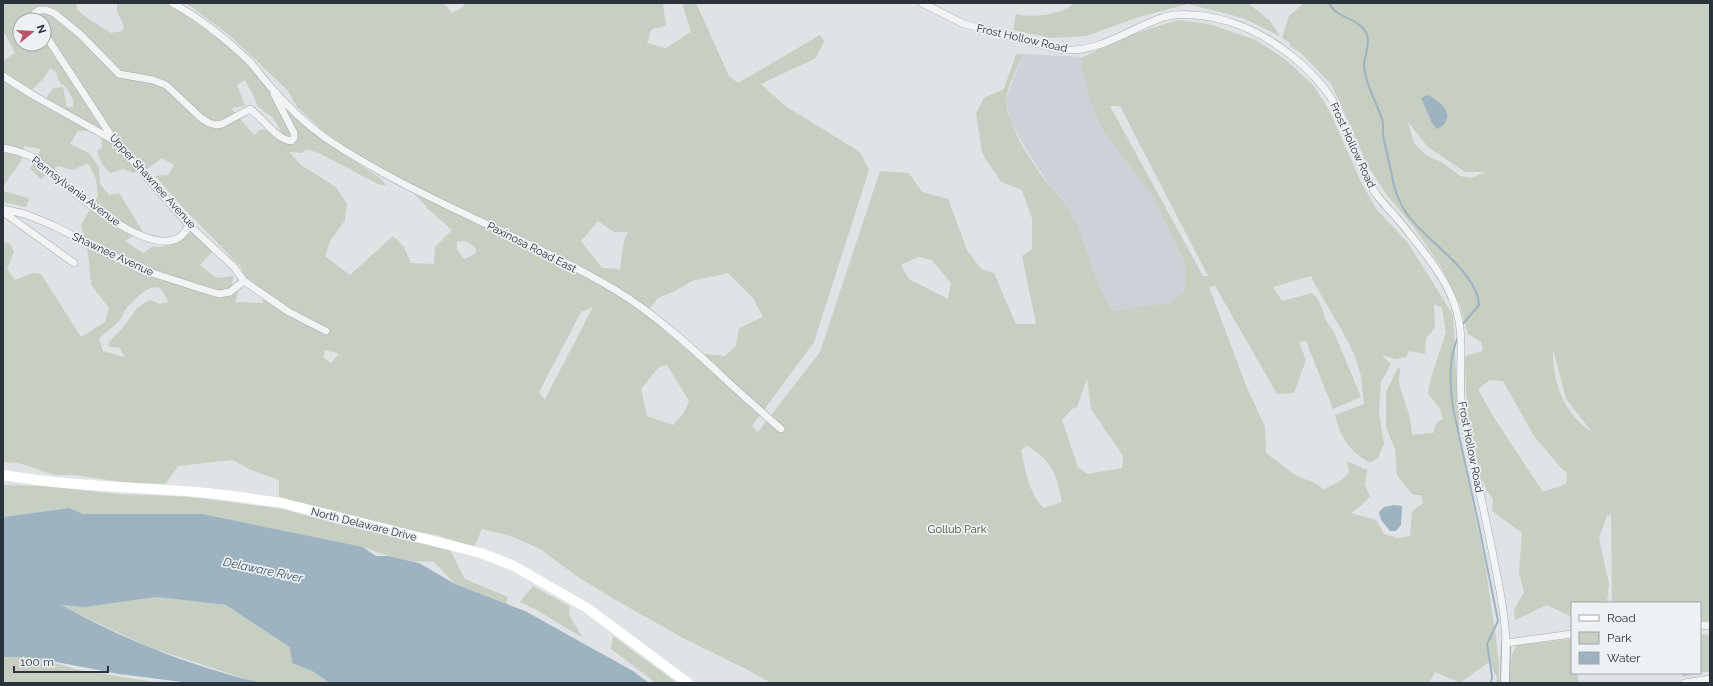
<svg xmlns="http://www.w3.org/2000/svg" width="1713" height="686" font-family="Raleway,sans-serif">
	<rect width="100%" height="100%" fill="#dfe3e6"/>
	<polygon fill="#cdd2d8" points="1023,54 1083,57 1080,63 1091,102 1101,128 1154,198 1185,264 1185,291 1170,303 1112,312 1103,296 1093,270 1059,195 1050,186 1029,154 1010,121 1006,98"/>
	<g fill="#c6cfc1" fill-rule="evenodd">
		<path d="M3,3H76L77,9L87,18L111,33L122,31L124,26L117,11V3H167L174,7L232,49L267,86L329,145L380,178L386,185H380L319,153L306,149L302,153L289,152L301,165L336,187L347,204L345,220L331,240L325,256L350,275L393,236L404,247L411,263L434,264L435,247L452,230L428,209L413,192L324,132L297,107L288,91L256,60L229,35L186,3H444L452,13L463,7L465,3H663L666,26L652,29L647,43L666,48L691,32L682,3H696L729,76L738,83L820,35L824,41L816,58L761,84L784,105L860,152L869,170L814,342L752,426L758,432L820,352L880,171L909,173L922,192L948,199L967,250L981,269L994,273L1016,324H1036L1022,256L1032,249V219L1022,190L1001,182L982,153L976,113L984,98L1004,89L1016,54H1023C1019,63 1006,91 1006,99C1007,127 1032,163 1049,185C1052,189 1057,192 1059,196C1085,231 1090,274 1112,311L1170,303L1185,291V264L1154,198L1101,128L1091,102L1080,63L1083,57L1136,33L1178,20L1209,24L1256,40L1286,60L1314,86L1330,112L1360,180L1377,210L1408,243L1453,315L1460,443L1485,563L1495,631L1499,664V683H1496L1497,677L1489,662L1460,683L1435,672L1429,683H771L748,670L683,638L614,599L575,575L540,549L511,536L482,529L474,547L436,535L400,529L279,497V480L251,470L233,460L178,466L165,484L129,483L74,475H54L19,463L3,462V241L10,244L14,252L7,269L15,280L33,273L41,274L81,337L105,322L109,308L91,285L88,253L81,225L98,196L96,179L88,163L73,170L58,166L41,179L30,169L41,149L24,146L21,161L3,187V61L15,53L5,34H3ZM20,20H44V44H20ZM50,68L56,72L60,83L66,87L73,99V107H67L63,87L53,88L45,100L37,99L32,90L44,78ZM245,80L255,99L257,106L273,118L282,133L261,129L254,135L231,108L245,106L237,85ZM1110,106H1120L1208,276H1203ZM101,130L102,147L97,151L102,164L110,173L123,169L133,173L147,169L162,158L174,165L168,175L155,176L187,212L240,266L247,279L263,291V303L235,302L239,289L232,286L233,276L216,278L200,265L213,251L192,231L178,242L160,247L154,246L143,253L125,241L142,230L119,193L109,195L100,184L99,167L89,153L70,144L78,131ZM598,221L614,232H628L624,241L620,269L602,268L581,241ZM466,241L476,248L475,254L464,259L457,250V242ZM918,257L932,260L951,283L948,299L909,279L901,265ZM728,273L753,298L763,317L739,328L736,346L725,356L706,354L696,357L645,314L658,298L675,291L692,281ZM1311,276C1326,308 1354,342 1361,376C1362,385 1363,395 1364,404L1335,415C1341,439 1349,450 1370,463L1378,458L1384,444L1379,412L1381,382L1391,364L1382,356H1386L1395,359L1406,357L1409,351L1425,354L1426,338L1435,328L1434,304L1442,308L1446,332L1431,377L1428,394L1439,407L1443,418L1436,424L1433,433L1412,435L1410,418L1399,384L1400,369L1398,367L1386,392V427L1395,449L1397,476L1413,495H1421L1423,503L1412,511L1410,536L1397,538L1384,534L1376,520L1351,513L1363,504L1370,496L1365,485L1367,470L1347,461L1349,472C1340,484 1335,482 1324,490L1317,484L1297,476L1266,453L1265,427L1245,383L1209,287L1215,286L1277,394L1294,393L1306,360L1299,342L1306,341L1333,409L1361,397L1333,330C1322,320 1324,302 1312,293L1282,301L1273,287ZM156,287L160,288L169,302L160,304L150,300L137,308L125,325L109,342V347L120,348L124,357L103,351L99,339C105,332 114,327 120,320C123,317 123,312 126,309C133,300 145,288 156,287ZM593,307L545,399H544L539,392L581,312ZM328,350L339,354L331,363L324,358V351ZM667,365L689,401L683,414L673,425L647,416L641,389L659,367ZM1087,378L1091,409L1123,456L1122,468L1087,474L1078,467L1062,420L1072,409L1077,407ZM1027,446C1053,461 1056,474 1062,502L1044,508C1029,495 1025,469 1021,450Z"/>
		<path d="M1073,3H1248L1270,21L1280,36L1243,18L1188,4L1139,17L1086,36L1051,38L1013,30L1016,14C1029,18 1066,15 1073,3Z"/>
		<path d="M1304,3H1710V621H1700V603H1612L1611,515L1607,516L1599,538L1609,584L1607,603H1572V617L1547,605L1515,620L1514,610L1524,592L1519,573L1522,533L1492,511L1493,499C1469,470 1465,393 1465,356L1483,351L1481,342L1468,334L1460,305L1441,267L1413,226L1386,194L1365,161L1351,126L1331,84L1301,53L1290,46V43L1282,38L1289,16ZM1408,122L1428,147L1465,172H1486L1471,178L1460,176L1443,163L1426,155L1414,143ZM1553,349L1566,399L1592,432C1564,415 1552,381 1553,349ZM1490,380L1503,381L1534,436L1561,468L1567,473L1566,484L1543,492L1491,413L1478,389Z"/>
		<polygon points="3,191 29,198 26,207 3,202"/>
		<path d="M3,485L43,486L119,494L191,497L282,509L338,524L450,550L465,579L508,597L506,604L455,584L433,561C409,564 385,555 363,547L83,514L69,508L3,517Z"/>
		<polygon points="533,586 569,606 569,615 583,638 535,609 520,602"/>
		<polygon points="157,597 226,605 291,647 292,663 312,671 330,683 262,683 252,681 149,647 59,605 84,606"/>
		<polygon points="1700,634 1710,635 1710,671 1682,677 1682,673 1700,673"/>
		<polygon points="613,636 677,683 656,683 611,649"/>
		<polygon points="1572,639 1572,673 1577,673 1579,683 1509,683 1512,654 1517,645"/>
		<polygon points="3,657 33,657 79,670 160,683 3,683"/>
	</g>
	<g fill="#9eb3c2">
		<path d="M1427,95C1436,98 1454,112 1445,123C1443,126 1440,127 1437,129L1432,123L1421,98Z"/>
		<polygon points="1394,505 1402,506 1401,525 1396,531 1390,531 1381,520 1379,512 1384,507"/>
		<path d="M69,508L83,514H202L363,547L376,556H388L419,563L455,584L525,611L633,671L649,683H330L312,671L292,663L290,647L226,605L157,597L84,607L61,605C123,639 192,667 262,683H190L119,674L30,657H3V517Z"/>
	</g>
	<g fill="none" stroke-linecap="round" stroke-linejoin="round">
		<g stroke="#9eb3c2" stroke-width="2">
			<path d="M1329,3C1336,19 1360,17 1367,35C1371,46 1363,57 1364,67C1366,86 1376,101 1382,119C1384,125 1382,133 1384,140C1385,146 1387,152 1388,157C1393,180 1394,195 1407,214C1426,241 1478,272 1479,305L1462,325"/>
			<path d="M1458,337C1448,359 1450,384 1453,408L1479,526L1498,621L1487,644L1492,676L1491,683"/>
		</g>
		<defs>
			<g id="minor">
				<path d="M172,3C200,18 227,40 250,62C257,69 262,78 269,85C285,104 307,125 327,139C418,200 523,235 617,291C656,315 691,347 725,379C743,396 762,412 781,429"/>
				<path d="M922,3L964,24L1058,49C1096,56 1130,28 1164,17C1183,12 1208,16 1227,21C1271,34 1322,73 1341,116C1352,142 1360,170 1376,194C1385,206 1396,216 1405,228C1423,251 1444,275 1454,303C1467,337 1457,373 1462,409C1465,427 1469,445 1473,462C1480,491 1486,521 1492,550C1498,581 1505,611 1506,643L1572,634"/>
				<path d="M35,20V13L39,10H46L54,13L81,35L119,74L153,80L166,85L201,118L209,123L216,125L222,124L250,109C263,118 277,140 291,141L294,138V133L274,94"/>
				<polyline points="44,33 114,140 189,225 234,267 244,281 289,312 326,331"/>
				<polyline points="3,76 31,94 113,140"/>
				<path d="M3,148C14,150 22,152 32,157C48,167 60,181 75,193C95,209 154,255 180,237C184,234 187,229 189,225"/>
				<polyline points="3,209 25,214 52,225 140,269 202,289 219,294 230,292 244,281"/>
				<polyline points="3,212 74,263"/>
				<polyline points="1700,625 1710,626"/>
				<polyline points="1685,683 1710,679"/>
			</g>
			<polyline id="tertiary" points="1505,683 1506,643"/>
		</defs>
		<use href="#minor" stroke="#a5aab0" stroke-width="8"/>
		<use href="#tertiary" stroke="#a5aab0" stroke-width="10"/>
		<use href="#minor" stroke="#f1f3f5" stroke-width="7"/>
		<use href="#tertiary" stroke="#f1f3f5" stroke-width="8"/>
		<path stroke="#fff" stroke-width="10" d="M3,475C66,486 131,487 195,492C224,494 253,499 282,503L481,553L514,566L587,608L688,683"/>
	</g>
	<g text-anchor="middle" stroke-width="3.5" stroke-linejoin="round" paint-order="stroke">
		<g font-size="11" fill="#2a323c" stroke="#eef1f4">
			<text transform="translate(1022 38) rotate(13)" y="4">Frost Hollow Road</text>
			<text transform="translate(1353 145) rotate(65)" y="4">Frost Hollow Road</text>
			<text transform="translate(153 181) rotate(48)" y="4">Upper Shawnee Avenue</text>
			<text transform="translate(76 191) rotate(37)" y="4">Pennsylvania Avenue</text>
			<text transform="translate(532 247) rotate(27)" y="4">Paxinosa Road East</text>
			<text transform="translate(113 254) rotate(25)" y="4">Shawnee Avenue</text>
			<text transform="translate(1471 447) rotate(79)" y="4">Frost Hollow Road</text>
			<text transform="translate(364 524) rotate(14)" y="4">North Delaware Drive</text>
		</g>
		<g font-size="11" fill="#415639" stroke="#eef1f4">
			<text x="957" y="533">Gollub Park</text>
		</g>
		<g font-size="12" font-style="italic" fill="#39546a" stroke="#eef1f4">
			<text transform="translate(263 570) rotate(12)" y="4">Delaware River</text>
		</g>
	</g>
	<rect width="1713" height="686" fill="none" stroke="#2a323c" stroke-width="8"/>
	<rect x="1571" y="602" width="130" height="72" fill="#eef1f4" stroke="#a0a5aa"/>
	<rect x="1579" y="615" width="20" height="6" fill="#ffffff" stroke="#a0a5aa"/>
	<text x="1607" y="622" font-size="12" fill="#2a323c">Road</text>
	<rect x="1579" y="632" width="20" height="12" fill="#c6cfc1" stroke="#a0a5aa"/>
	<text x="1607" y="642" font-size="12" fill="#2a323c">Park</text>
	<rect x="1579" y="652" width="20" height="12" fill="#9eb3c2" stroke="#a0a5aa"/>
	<text x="1607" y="662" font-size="12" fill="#2a323c">Water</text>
	<g transform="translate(32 32) rotate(72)"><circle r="19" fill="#eef1f4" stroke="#a0a5aa"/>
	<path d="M0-3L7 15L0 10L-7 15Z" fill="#bd526c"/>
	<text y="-6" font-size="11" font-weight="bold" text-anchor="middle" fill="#2a323c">N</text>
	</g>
	<path d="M14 666v6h94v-6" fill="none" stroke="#2a323c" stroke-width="2"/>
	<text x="20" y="666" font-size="12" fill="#2a323c" stroke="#eef1f4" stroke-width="3" paint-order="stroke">100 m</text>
</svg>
